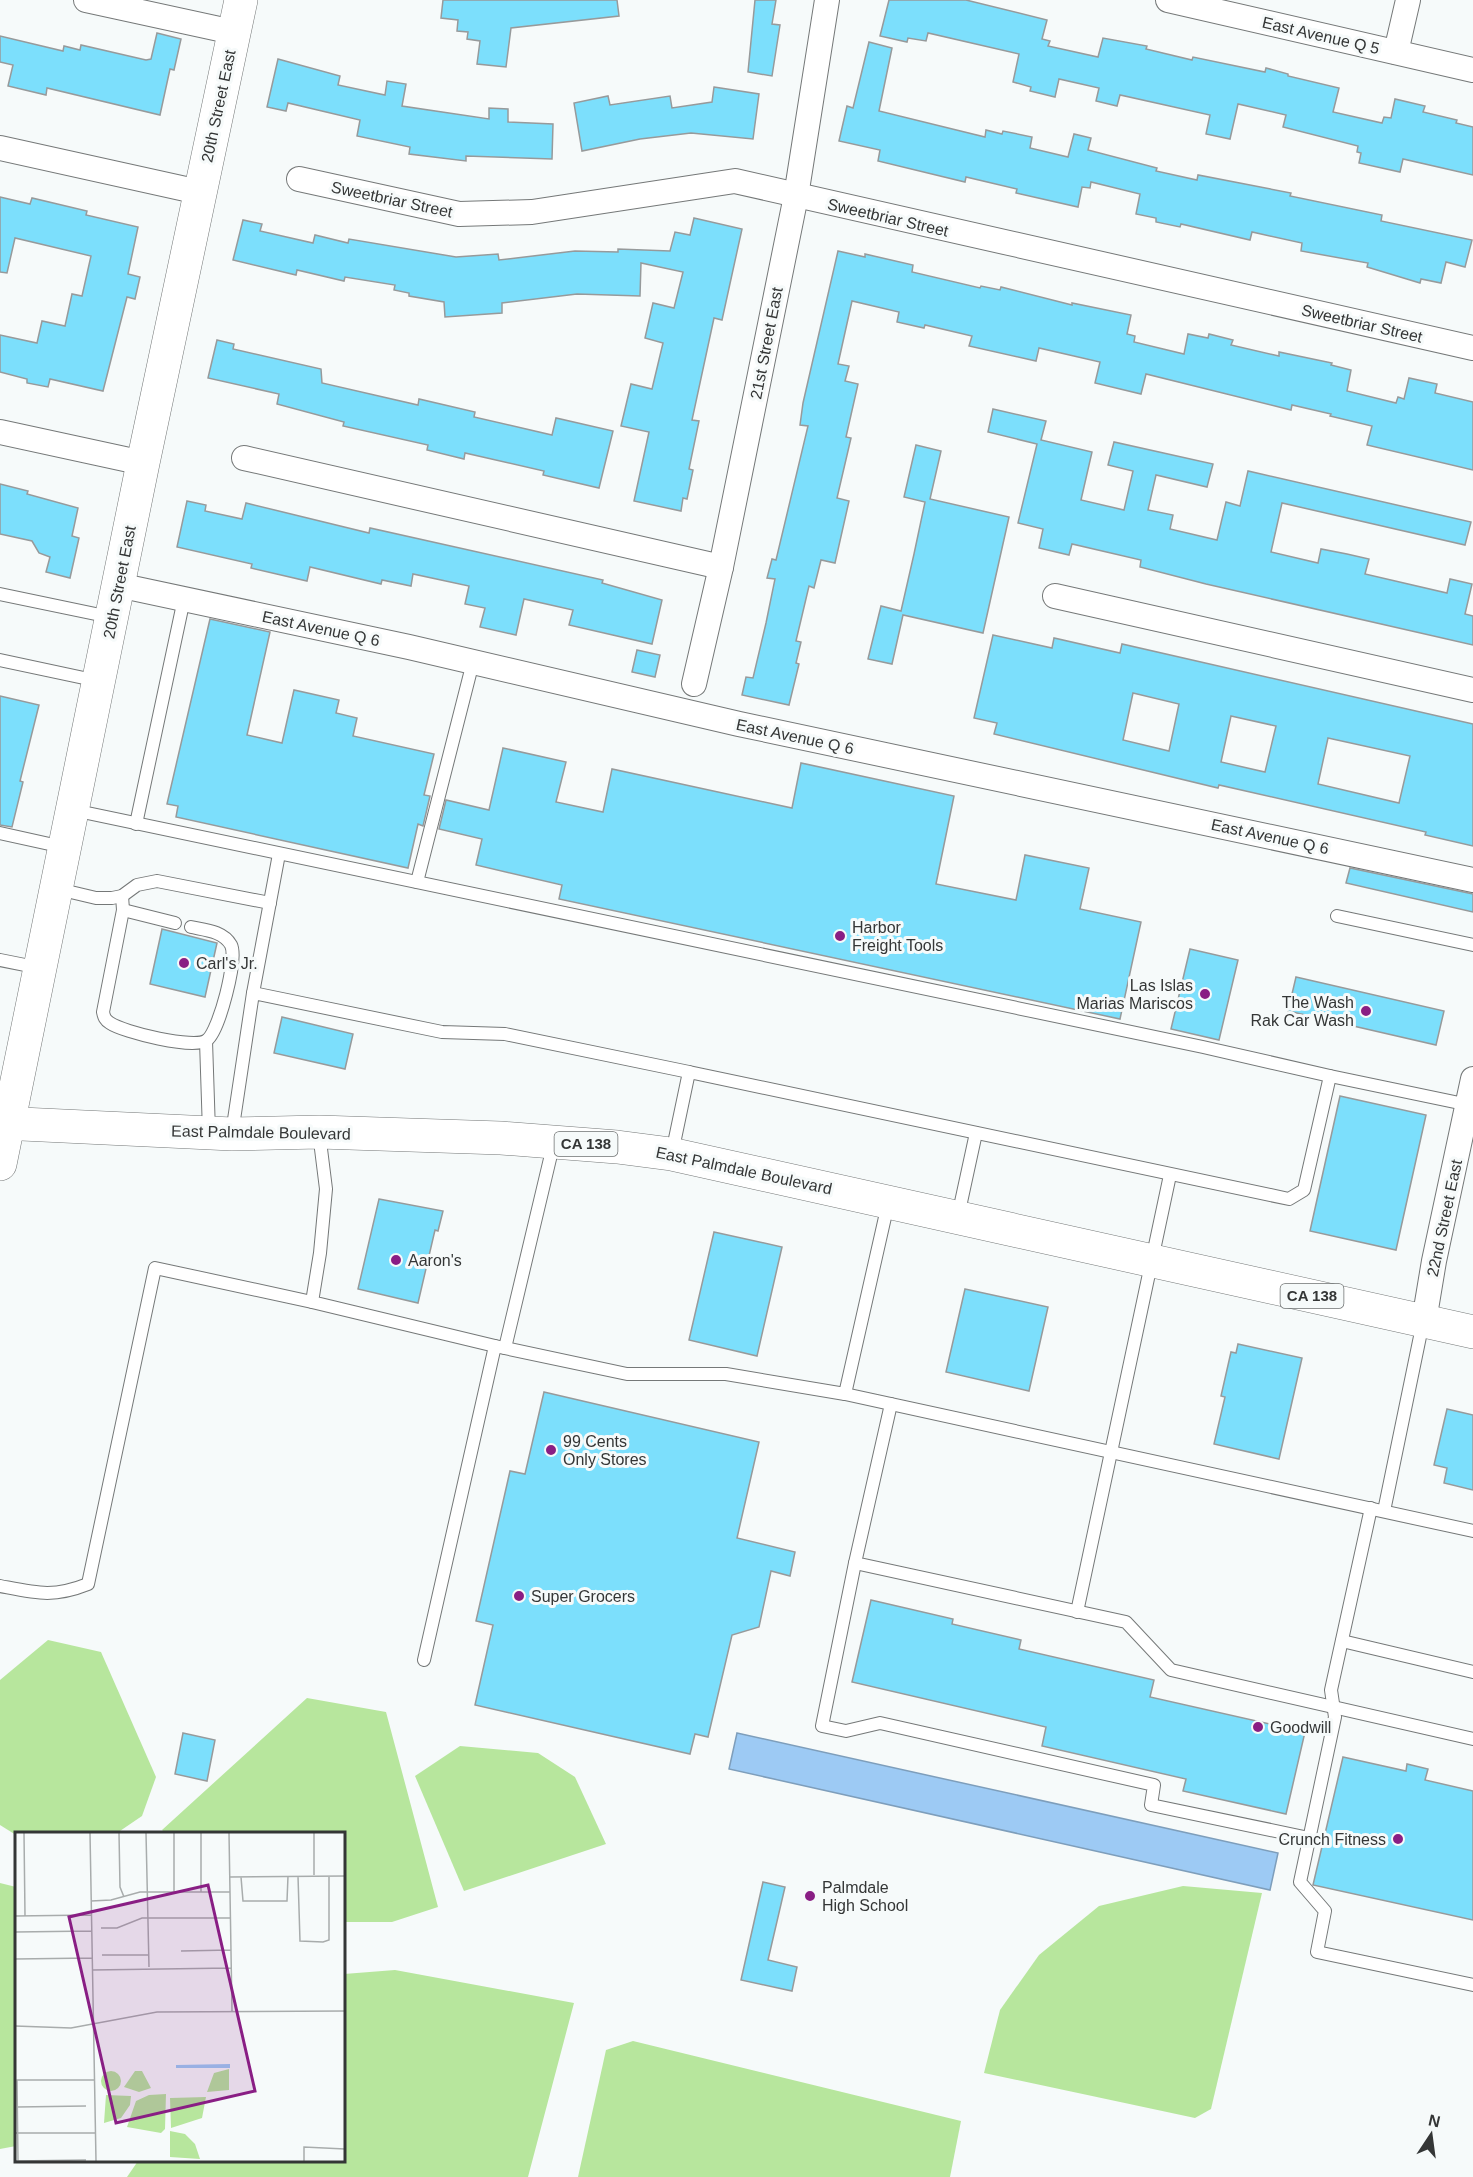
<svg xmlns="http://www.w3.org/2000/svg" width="1473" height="2177" font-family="Helvetica,sans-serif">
	<rect width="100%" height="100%" fill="#f6fafa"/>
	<g fill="#b7e69d">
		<polygon points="48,1640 101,1652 156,1777 142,1816 117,1833 16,1835 0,1825 0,1680"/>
		<polygon points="307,1698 386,1712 438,1907 392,1922 344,1922 344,1834 166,1834 162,1830"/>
		<polygon points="460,1746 538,1753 575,1777 606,1844 464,1891 415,1776"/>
		<polygon points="0,1883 16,1887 16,2146 0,2149"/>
		<polygon points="1183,1886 1262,1893 1211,2109 1195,2118 984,2073 1000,2010 1039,1955 1099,1906"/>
		<polygon points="395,1970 574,2003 528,2177 127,2177 138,2161 344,2160 344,1974"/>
		<polygon points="633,2041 961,2121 950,2177 578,2177 606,2050"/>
	</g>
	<polygon fill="#9dcaf4" stroke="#7e9ebb" stroke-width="1.5" points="737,1733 1278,1853 1270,1890 729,1769"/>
	<g fill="#7cdffc" stroke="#979a9b" stroke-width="1.5" fill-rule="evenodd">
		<polygon points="443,0 617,0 619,16 511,28 506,67 477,64 480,41 467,39 468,32 457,31 458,20 441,18"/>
		<polygon points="755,0 776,0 772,24 780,25 772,76 748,72"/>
		<polygon points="889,0 966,0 1047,20 1042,39 1050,41 1048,46 1098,57 1103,38 1147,46 1146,49 1192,60 1193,57 1265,72 1266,68 1288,74 1288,76 1339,88 1333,112 1382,123 1384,117 1391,118 1395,99 1425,106 1423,112 1457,120 1456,123 1473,127 1473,175 1403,159 1400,172 1359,163 1361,153 1357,152 1358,146 1283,127 1286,115 1238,104 1230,139 1206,134 1210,115 1120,95 1117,106 1096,101 1099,88 1059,79 1055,97 1030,91 1031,87 1013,82 1019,54 928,33 926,41 908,38 907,42 880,36"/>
		<polygon points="157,33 181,39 174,70 170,69 160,115 47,88 46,95 8,86 13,65 0,62 0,36 63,51 64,46 80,50 81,45 146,60 151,59"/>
		<polygon points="869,42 892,48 879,111 985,137 986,130 1002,134 1003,131 1032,137 1030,148 1068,157 1074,134 1091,138 1088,150 1157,168 1156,171 1197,180 1198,175 1291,193 1290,196 1382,215 1381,221 1472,240 1465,267 1446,262 1441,283 1421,279 1420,283 1367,267 1368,263 1301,251 1302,243 1252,232 1250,240 1181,224 1180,227 1156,222 1156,218 1136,214 1140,194 1091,182 1090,188 1082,187 1078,207 1016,193 1017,189 966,177 965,182 878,161 880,150 839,141 847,106 853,108"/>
		<polygon points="278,59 340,76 338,85 385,95 387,81 406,84 402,106 489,119 489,108 508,109 508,122 553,124 552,159 466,156 466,161 409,154 410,147 357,136 360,120 288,103 286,111 267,107"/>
		<polygon points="714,87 759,94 753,139 691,133 640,139 582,151 574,103 608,96 610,105 670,96 672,108 712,102"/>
		<polygon points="0,197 30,204 32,198 87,211 86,215 138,227 128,274 140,277 135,299 127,297 103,391 50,379 48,387 27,383 27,379 0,372 0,335 37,343 42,321 65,326 72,294 82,296 91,256 15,238 7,273 0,272"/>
		<polygon points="694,218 742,229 722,320 714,318 692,420 699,421 689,469 693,470 687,499 683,498 681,511 634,501 649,432 621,426 631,384 652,389 663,343 645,338 653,303 674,308 683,272 641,263 640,296 577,294 502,303 502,313 445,317 444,302 409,296 409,293 394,290 395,285 345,277 344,281 297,270 296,275 233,260 243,220 262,224 260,231 313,243 315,235 348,243 349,239 456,257 498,254 499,260 575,251 618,252 618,249 670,251 675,232 690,235"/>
		<polygon points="838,251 865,257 865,254 913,265 912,272 980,288 981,286 1000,290 1001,287 1072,305 1072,303 1131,315 1127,334 1135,336 1134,342 1184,354 1188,334 1208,338 1209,334 1233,340 1231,345 1279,356 1279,352 1332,363 1331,365 1351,370 1347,391 1396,403 1398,397 1404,399 1409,378 1437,384 1435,393 1473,402 1473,470 1367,445 1372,426 1330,416 1331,414 1292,405 1291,410 1146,374 1141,394 1095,383 1100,362 1039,348 1036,361 969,346 972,336 925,325 924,328 897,322 899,312 852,301 838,364 849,366 845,381 858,384 846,437 851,438 837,498 849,501 835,563 821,560 814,588 809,586 796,641 801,642 796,663 799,664 789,705 742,695 746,677 753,678 766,623 775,579 767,578 772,559 776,560 808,426 800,425 803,403"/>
		<polygon points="217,340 234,344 233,349 321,369 322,383 418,405 419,399 475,412 474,417 552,435 556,418 613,431 599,488 543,475 544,471 465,453 464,459 427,450 428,445 343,426 344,422 277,404 279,394 208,378"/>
		<polygon points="993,409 1046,421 1041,440 1092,452 1081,500 1124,510 1133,471 1108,465 1114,442 1213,464 1207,487 1156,475 1148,510 1173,515 1170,529 1217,540 1226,502 1240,506 1248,471 1471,522 1465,545 1282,503 1271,552 1318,563 1321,549 1347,554 1369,559 1365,574 1447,593 1450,579 1472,584 1465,614 1473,616 1473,645 1206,584 1140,567 1141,560 1072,544 1069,555 1039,548 1043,529 1018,523 1037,444 988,432"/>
		<polygon points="916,445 941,451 930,499 1009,517 983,633 903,615 892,664 868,659 881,606 901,611 914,554 925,502 904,497"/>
		<polygon points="0,484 28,491 27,494 78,508 72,536 79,538 70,578 46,572 50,557 39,553 32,541 0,534"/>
		<polygon points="187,501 206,505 205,511 242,519 246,503 369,533 370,528 603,580 602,583 662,600 652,644 569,625 573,610 524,599 516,635 480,627 485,608 465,604 469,586 413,574 411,586 382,580 381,584 310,567 307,581 251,568 252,564 177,547"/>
		<polygon points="210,619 270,632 247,735 282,743 294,690 339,700 336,713 357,718 353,736 434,754 424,795 430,796 423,826 418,824 408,868 176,817 178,806 167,804"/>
		<path d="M993,635L1052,648L1054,638L1120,653L1122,644L1473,724V846L1425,835L1426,832L1219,785L1218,788L994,734L997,723L974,718ZM1133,693L1179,704L1169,751L1123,740ZM1231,716L1276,726L1265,772L1221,762ZM1328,738L1410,756L1399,803L1318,784Z"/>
		<polygon points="637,650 660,655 655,677 632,672"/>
		<polygon points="0,696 39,705 20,781 23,782 12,827 0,825"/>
		<polygon points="503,748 566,762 556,802 603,812 612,769 792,808 801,763 954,796 936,884 1016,900 1025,855 1089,868 1080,909 1141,922 1120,1019 559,899 562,885 476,865 482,839 439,829 446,800 489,810"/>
		<polygon points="1350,868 1473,894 1473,912 1346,883"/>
		<polygon points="162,929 217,943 205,997 150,984"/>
		<polygon points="1190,949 1238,960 1219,1040 1171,1029"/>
		<polygon points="1296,977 1444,1011 1436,1045 1288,1011"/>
		<polygon points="282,1017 353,1034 345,1069 274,1053"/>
		<polygon points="1340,1096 1426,1115 1396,1250 1310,1231"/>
		<polygon points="379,1199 443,1211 438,1231 435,1230 418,1303 358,1289"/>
		<polygon points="714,1232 782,1247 757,1356 689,1340"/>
		<polygon points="965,1289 1048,1307 1029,1391 946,1372"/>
		<polygon points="1238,1344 1302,1358 1279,1459 1214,1444 1225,1397 1221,1396 1231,1352 1236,1353"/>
		<polygon points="544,1392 759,1442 737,1538 795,1552 790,1576 771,1571 759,1627 732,1635 708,1737 695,1734 690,1754 475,1705 493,1625 476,1621 510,1471 525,1474"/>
		<polygon points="1447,1409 1473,1415 1473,1490 1444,1483 1447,1468 1434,1465"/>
		<polygon points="871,1600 953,1619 952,1624 1021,1640 1019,1649 1154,1680 1150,1697 1305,1732 1286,1814 1183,1791 1186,1779 1042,1746 1046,1727 852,1682"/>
		<polygon points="183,1733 215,1740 207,1781 175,1774"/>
		<polygon points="1343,1757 1406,1771 1407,1764 1428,1769 1425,1780 1473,1791 1473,1920 1313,1885"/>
		<polygon points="763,1882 785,1887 768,1960 797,1967 792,1991 741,1980"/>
	</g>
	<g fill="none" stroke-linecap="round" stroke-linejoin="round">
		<defs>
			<g id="lane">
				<polyline points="0,594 110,617"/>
				<polyline points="0,660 98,681"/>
				<polyline points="73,810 1203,1047 1330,1076 1304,1190 1289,1199 689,1072 672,1153"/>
				<polyline points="136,824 184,599"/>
				<polyline points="0,833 63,847"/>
				<polyline points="417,882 473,662"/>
				<polyline points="58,889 96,898 112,898 122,896 137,885 157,881 270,903"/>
				<path d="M122,896L123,910L103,1012C104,1017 105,1020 110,1023C123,1032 195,1050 207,1040C219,1031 238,959 231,945C223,931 205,930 191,927"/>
				<polyline points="123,910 175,923"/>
				<polyline points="1337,916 1473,945"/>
				<polyline points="0,960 40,968"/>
				<polyline points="253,993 279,854"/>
				<polyline points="206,1041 209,1132"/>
				<polyline points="1330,1076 1469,1105"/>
				<polyline points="232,1133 253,993 442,1032 505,1034 689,1072"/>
				<polyline points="319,1133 326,1189 320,1253 312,1302 495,1346"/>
				<polyline points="958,1216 976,1133"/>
				<polyline points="505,1348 554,1142"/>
				<polyline points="845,1394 1473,1531"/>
				<polyline points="891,1404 855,1563 1126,1622 1171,1670 1473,1739"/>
				<polyline points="1371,1508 1331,1690 1335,1717 1300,1882 1325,1911 1317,1952 1473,1985"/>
				<polyline points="1384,1511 1423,1322"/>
				<polyline points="855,1563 822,1726 846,1731 880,1723 1154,1785 1151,1805 1309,1838"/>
				<path d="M0,1586C36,1593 53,1598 88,1584L155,1268L312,1302"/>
				<polyline points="1077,1612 1170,1175"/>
				<polyline points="1342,1641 1473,1672"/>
				<polyline points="424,1660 495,1346 627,1374 726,1374 845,1394 888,1204"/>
			</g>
			<g id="street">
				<polyline points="86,0 233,32"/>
				<polyline points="1168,0 1473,70"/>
				<polyline points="1396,52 1408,0"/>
				<polyline points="0,148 199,192"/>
				<polyline points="299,179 459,214 532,212 735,181 1473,348"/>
				<polyline points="0,432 143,463"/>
				<polyline points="244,458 721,567"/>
				<polyline points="118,585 409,647 739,724 1473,880"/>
				<polyline points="1055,596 1473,690"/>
				<polyline points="694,684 721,567 796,196 827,0"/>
				<polyline points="1424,1321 1434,1261 1473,1079"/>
			</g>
			<polyline id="secondary" points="0,1164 143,463 241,0"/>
			<polyline id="highway" points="0,1123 232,1134 319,1132 501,1138 617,1147 671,1154 1473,1332"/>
		</defs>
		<use href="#lane" stroke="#757878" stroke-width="14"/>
		<use href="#street" stroke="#757878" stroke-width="26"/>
		<use href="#secondary" stroke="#757878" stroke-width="34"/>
		<use href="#highway" stroke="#757878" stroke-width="34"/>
		<use href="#lane" stroke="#fff" stroke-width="12"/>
		<use href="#street" stroke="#fff" stroke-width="24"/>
		<use href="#secondary" stroke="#fff" stroke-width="33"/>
		<use href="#highway" stroke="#fff" stroke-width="33"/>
	</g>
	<g fill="#891e84" stroke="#f6fafa" stroke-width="2">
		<circle cx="840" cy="936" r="6"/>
		<circle cx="184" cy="963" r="6"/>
		<circle cx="1205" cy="994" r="6"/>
		<circle cx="1366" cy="1011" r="6"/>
		<circle cx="396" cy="1260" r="6"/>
		<circle cx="551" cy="1450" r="6"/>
		<circle cx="519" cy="1596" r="6"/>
		<circle cx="1258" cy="1727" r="6"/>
		<circle cx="1398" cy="1839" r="6"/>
		<circle cx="810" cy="1896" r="6"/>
	</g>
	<g text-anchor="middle" stroke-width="6" stroke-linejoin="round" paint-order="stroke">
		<g fill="#f6fafa" stroke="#6e7171" stroke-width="1.5">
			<rect x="554.5" y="1132" width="63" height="24" rx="4.5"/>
			<rect x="1280.5" y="1284" width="63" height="24" rx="4.5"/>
		</g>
		<g font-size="15" font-weight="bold" fill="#343636">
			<text x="586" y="1149">CA 138</text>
			<text x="1312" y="1301">CA 138</text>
		</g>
		<g font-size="16" fill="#343636" stroke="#f6fafa">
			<text transform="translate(1321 35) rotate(13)" y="6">East Avenue Q 5</text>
			<text transform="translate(218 106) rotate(-78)" y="6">20th Street East</text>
			<text transform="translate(392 199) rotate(12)" y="6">Sweetbriar Street</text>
			<text transform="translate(888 217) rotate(13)" y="6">Sweetbriar Street</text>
			<text transform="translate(1362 323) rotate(13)" y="6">Sweetbriar Street</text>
			<text transform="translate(766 343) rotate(-79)" y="6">21st Street East</text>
			<text transform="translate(119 582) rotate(-79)" y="6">20th Street East</text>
			<text transform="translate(321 628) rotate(12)" y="6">East Avenue Q 6</text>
			<text transform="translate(795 736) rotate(12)" y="6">East Avenue Q 6</text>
			<text transform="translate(1270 836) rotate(12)" y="6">East Avenue Q 6</text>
			<text transform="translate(261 1132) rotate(1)" y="6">East Palmdale Boulevard</text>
			<text transform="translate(744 1170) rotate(12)" y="6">East Palmdale Boulevard</text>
			<text transform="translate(1444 1218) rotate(-78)" y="6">22nd Street East</text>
		</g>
		<g font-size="16" fill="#343636" stroke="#f6fafa" text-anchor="start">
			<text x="852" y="933">Harbor<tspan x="852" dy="18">Freight Tools</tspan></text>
			<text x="196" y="969">Carl's Jr.</text>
			<text x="1193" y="991" text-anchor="end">Las Islas<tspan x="1193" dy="18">Marias Mariscos</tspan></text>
			<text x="1354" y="1008" text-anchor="end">The Wash<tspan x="1354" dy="18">Rak Car Wash</tspan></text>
			<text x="408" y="1266">Aaron's</text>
			<text x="563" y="1447">99 Cents<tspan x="563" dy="18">Only Stores</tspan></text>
			<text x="531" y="1602">Super Grocers</text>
			<text x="1270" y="1733">Goodwill</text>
			<text x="1386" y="1845" text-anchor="end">Crunch Fitness</text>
			<text x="822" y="1893">Palmdale<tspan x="822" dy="18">High School</tspan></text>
		</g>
	</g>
	<g transform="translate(15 1832)">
		<rect width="330" height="330" fill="#f6fafa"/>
		<path d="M214,237V258L192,260L199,241ZM120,239H127L136,256L124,260L109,255ZM86 249a10 10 0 1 1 20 0a10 10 0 1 1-20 0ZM151,262L150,297L146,301L112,295L121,269L134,263ZM91,263L116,264L115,273L106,286L89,291ZM191,265L187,286L156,296L155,266ZM155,299L170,302L180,312L185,327L155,325Z" fill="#b7e69d"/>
		<path d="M215,232V236H161V233Z" fill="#9dcaf4"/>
		<path fill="none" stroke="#a8acac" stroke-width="1.5" d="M9,1L10,84M75,1L81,329M104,1L105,55L109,65M131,1L134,135M159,1V60M186,1V60M214,1L217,179M299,1V43M283,44L285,109L308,110L314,108V44M215,45L330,44M226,45L228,69H272L273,44M76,69L96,68L125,60H215M0,84L76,83M86,96H102L127,86H215M0,100L77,99M166,119L216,118M87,123H134M0,127L77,126M77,138L216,136M0,194L56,196L142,180L330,179M2,275L71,274M1,301H81M1,329L71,328M3,329L2,248H79M289,329V315L330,317"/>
		<path fill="#891e84" fill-opacity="0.15" stroke="#891e84" stroke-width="3" d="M193,53L240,259L101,291L54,85Z"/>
		<rect width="330" height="330" fill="none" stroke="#343636" stroke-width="3"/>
	</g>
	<g transform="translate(1431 2135) rotate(13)" stroke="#f6fafa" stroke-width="4.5" paint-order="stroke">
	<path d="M0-4.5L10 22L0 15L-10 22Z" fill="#343636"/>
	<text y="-9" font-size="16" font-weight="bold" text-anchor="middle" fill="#343636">N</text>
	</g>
</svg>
